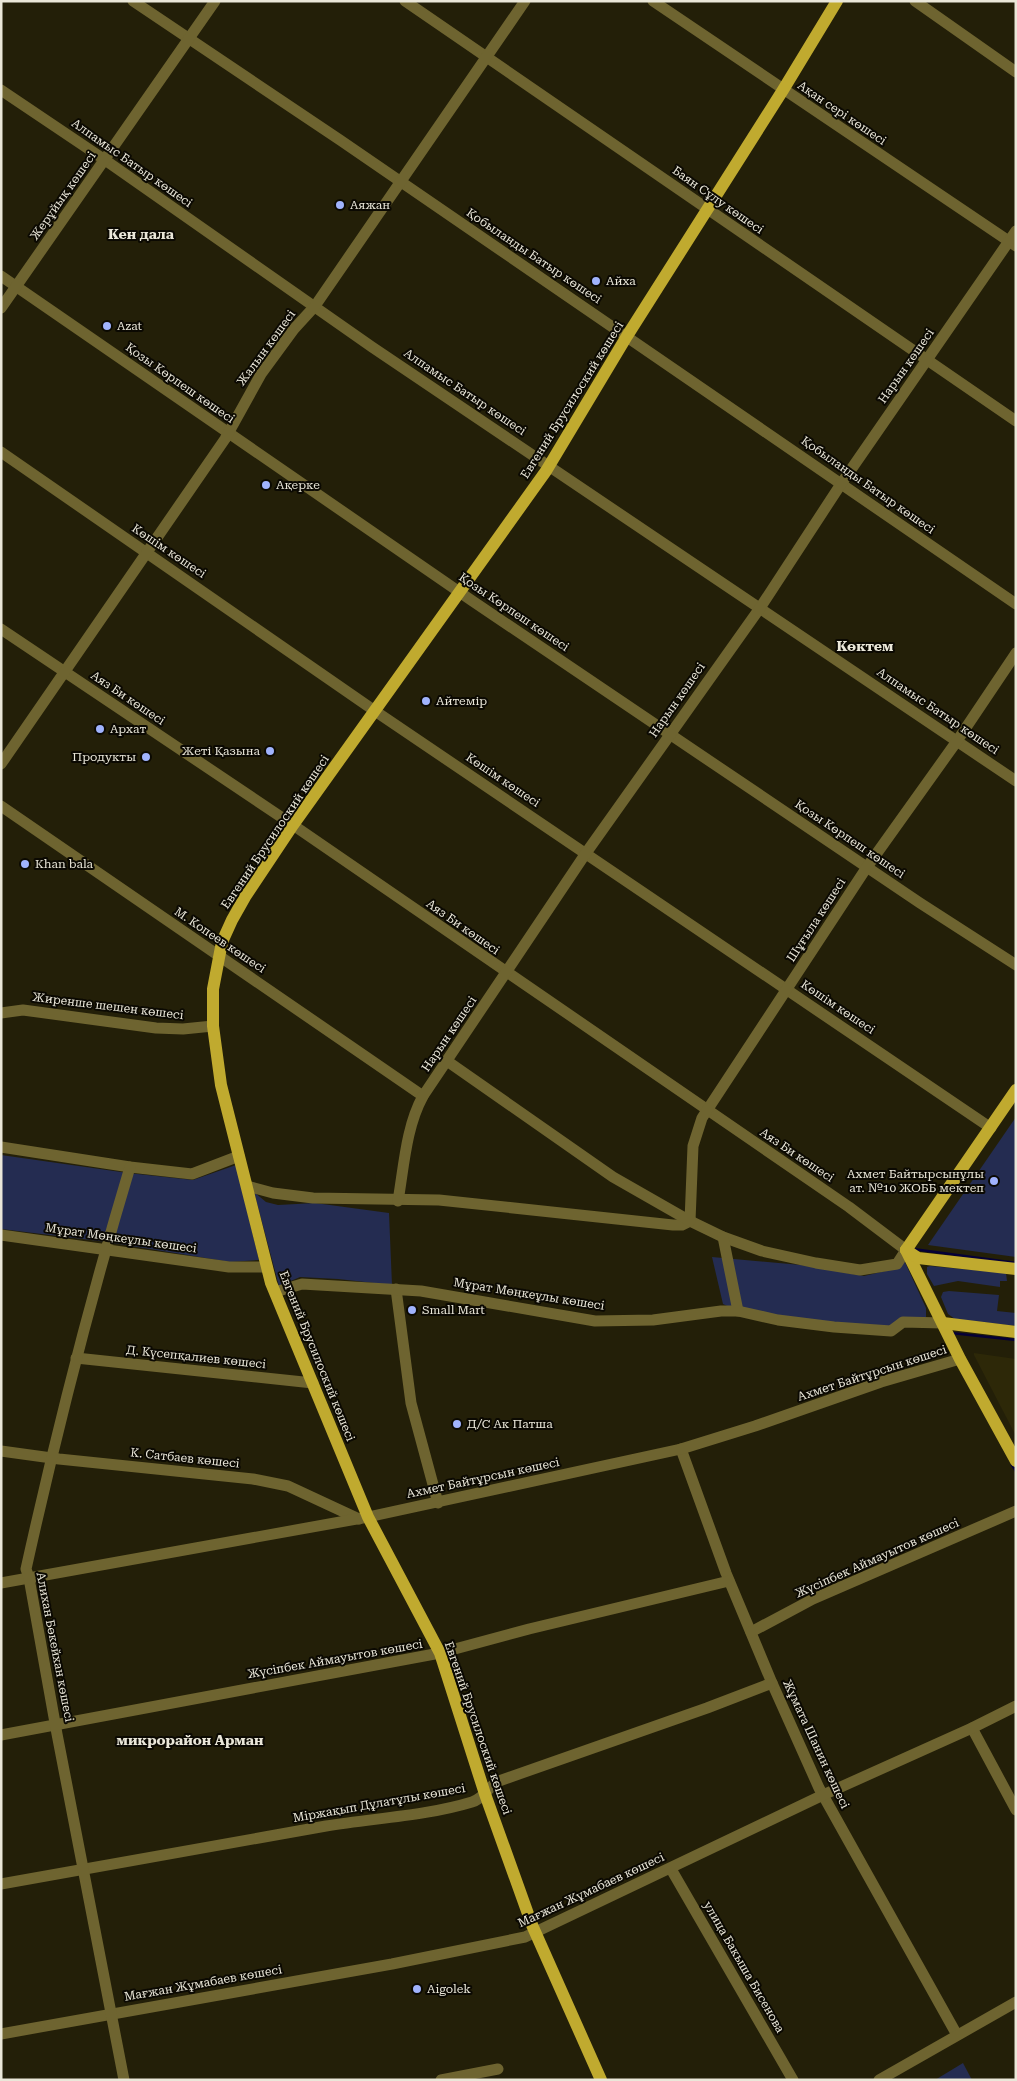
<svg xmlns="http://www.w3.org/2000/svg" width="1017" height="2081" font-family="'Roboto Serif',serif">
	<rect width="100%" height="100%" fill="#231f08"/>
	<polygon fill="#2d2808" points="974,1353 1016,1359 1016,1436 974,1355"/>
	<g fill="#242c51">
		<polygon points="1016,1117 1016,1257 928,1245"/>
		<polygon points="1,1155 128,1173 193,1180 236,1165 259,1260 230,1262 107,1242 1,1229"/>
		<polygon points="254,1192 266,1202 278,1205 315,1203 389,1213 392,1285 338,1279 300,1277 279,1286"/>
		<polygon points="712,1257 801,1265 864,1276 898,1268 904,1260 926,1308 926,1324 903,1322 891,1331 738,1311 723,1304"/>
		<polygon points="930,1266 1006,1273 1007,1281 1000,1281 1000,1287 958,1281 934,1286 927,1274 927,1267"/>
		<polygon points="949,1291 999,1295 997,1311 1016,1313 1016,1326 955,1319 948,1314 941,1297 943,1292"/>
		<polygon points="963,2063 972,2080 935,2080"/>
	</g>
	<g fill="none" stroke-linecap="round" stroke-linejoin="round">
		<g stroke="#050036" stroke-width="2.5">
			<polyline points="913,1249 1016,1263"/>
			<polyline points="951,1333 1016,1340"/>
			<polyline points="1012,1465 1016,1471"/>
		</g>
		<g stroke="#6e6430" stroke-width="11">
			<polyline points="133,1 340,140 1016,604"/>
			<polyline points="405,1 1016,421"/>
			<polyline points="653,1 1016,246"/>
			<polyline points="915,1 1016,72"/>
			<polyline points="1,90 105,160 372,347 1016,781"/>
			<polyline points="1,276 471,600 920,903 1016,965"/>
			<polyline points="1,308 215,1"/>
			<polyline points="1,452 375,711 991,1128"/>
			<polyline points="1,629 293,825 849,1207 906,1250 897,1264 860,1270 816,1263 762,1251 723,1237 690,1221 682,1225 673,1225 439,1200 313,1198 273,1193 247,1186"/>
			<polyline points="1,764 225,439 261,374 294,329 315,306 525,1"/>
			<polyline points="1,806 423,1096"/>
			<polyline points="1,1013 23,1010 156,1028 183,1029 213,1026"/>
			<polyline points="447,1061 613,1177 690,1221 693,1146 702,1118 867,867 957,741 1016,653"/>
			<polyline points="1,1147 130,1167 192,1174 239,1156"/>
			<path d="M398,1201C404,1166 406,1127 423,1096L586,853L760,608L841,484L1016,231"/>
			<polyline points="1,1235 229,1267 267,1267"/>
			<polyline points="723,1237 738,1311"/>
			<polyline points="396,1289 411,1403 438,1503"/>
			<polyline points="275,1292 302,1284 421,1291 595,1321 653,1320 721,1311 738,1311 778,1320 834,1327 891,1331 903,1322 943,1323"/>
			<polyline points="76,1358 313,1383"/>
			<polyline points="681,1449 726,1573 772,1683 819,1788 957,2035"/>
			<polyline points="1,1451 59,1459 253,1479 288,1486 359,1519"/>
			<polyline points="1,1583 368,1517 681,1449 755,1426 881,1382 960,1359"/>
			<polyline points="751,1632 813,1599 1016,1511"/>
			<polyline points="972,1728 1016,1810"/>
			<polyline points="1,1735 440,1653 529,1629 729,1581"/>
			<polyline points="671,1869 793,2080"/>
			<path d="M1,1884C110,1865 218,1845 326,1826C375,1818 426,1816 472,1802C485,1798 488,1786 499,1781L707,1708L772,1683"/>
			<polyline points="1,2034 392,1964 525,1937 823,1795 972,1728 1016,1706"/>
			<path d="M124,2080L57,1734L29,1578L26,1569C56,1434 90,1300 130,1167"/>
			<polyline points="441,2080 498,2069"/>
			<polyline points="879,2080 1016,2002"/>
		</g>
		<g stroke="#c0aa2f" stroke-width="12">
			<polyline points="906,1250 960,1359 1016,1461"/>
			<polyline points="906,1250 1016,1090"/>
			<polyline points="906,1250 918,1258 1016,1269"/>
			<polyline points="943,1323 1016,1332"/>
			<polyline points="601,2080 532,1925 485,1794 440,1653 368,1517 271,1283 221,1085 213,1026 213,989 222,942 232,920 245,897 293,825 546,471 627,336 783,90 837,1"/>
		</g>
	</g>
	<g fill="#a0b3fd" stroke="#0b0902" stroke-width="2">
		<circle cx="340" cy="205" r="5"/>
		<circle cx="596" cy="281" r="5"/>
		<circle cx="107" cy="326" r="5"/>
		<circle cx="266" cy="485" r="5"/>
		<circle cx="426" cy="701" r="5"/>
		<circle cx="100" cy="729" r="5"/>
		<circle cx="270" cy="751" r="5"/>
		<circle cx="146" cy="757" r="5"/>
		<circle cx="25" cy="864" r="5"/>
		<circle cx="994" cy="1181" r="5"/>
		<circle cx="412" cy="1310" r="5"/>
		<circle cx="457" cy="1424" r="5"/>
		<circle cx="417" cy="1989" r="5"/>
	</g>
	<g text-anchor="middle" stroke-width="4" stroke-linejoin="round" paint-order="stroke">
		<g font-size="12" fill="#eae7d9" stroke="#0b0902">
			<text transform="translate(842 113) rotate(34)" y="4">Ақан сері көшесі</text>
			<text transform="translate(132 163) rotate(35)" y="4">Алпамыс Батыр көшесі</text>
			<text transform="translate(63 196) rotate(-55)" y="4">Жерұйық көшесі</text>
			<text transform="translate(718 200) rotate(35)" y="4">Баян Сұлу көшесі</text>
			<text transform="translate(534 256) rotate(34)" y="4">Қобыланды Батыр көшесі</text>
			<text transform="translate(266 348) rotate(-54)" y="4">Жалын көшесі</text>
			<text transform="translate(906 366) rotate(-55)" y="4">Нарын көшесі</text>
			<text transform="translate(180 383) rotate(35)" y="4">Қозы Көрпеш көшесі</text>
			<text transform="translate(465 392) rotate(34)" y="4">Алпамыс Батыр көшесі</text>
			<text transform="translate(572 400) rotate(-58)" y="4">Евгений Брусилоский көшесі</text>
			<text transform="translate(868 485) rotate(35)" y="4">Қобыланды Батыр көшесі</text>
			<text transform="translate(169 551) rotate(34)" y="4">Көшім көшесі</text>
			<text transform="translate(514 612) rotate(34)" y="4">Қозы Көрпеш көшесі</text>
			<text transform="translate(128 698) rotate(34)" y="4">Аяз Би көшесі</text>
			<text transform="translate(677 700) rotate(-55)" y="4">Нарын көшесі</text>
			<text transform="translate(938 711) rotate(34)" y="4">Алпамыс Батыр көшесі</text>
			<text transform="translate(503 780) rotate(34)" y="4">Көшім көшесі</text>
			<text transform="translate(275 832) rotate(-56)" y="4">Евгений Брусилоский көшесі</text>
			<text transform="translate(850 839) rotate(34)" y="4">Қозы Көрпеш көшесі</text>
			<text transform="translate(816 920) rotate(-57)" y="4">Шұғыла көшесі</text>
			<text transform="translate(463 927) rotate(35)" y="4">Аяз Би көшесі</text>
			<text transform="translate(220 940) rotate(34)" y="4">М. Копеев көшесі</text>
			<text transform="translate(108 1006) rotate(7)" y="4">Жиренше шешен көшесі</text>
			<text transform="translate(838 1007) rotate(34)" y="4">Көшім көшесі</text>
			<text transform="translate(449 1034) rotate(-56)" y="4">Нарын көшесі</text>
			<text transform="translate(797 1155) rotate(34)" y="4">Аяз Би көшесі</text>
			<text transform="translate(121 1238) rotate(8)" y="4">Мұрат Мөңкеұлы көшесі</text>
			<text transform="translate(529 1294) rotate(9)" y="4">Мұрат Мөңкеұлы көшесі</text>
			<text transform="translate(317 1356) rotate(68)" y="4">Евгений Брусилоский көшесі</text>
			<text transform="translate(196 1357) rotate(6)" y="4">Д. Күсепқалиев көшесі</text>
			<text transform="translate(872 1373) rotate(-18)" y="4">Ахмет Байтұрсын көшесі</text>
			<text transform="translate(185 1458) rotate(6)" y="4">К. Сатбаев көшесі</text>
			<text transform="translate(483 1478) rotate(-12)" y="4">Ахмет Байтұрсын көшесі</text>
			<text transform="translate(877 1558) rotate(-24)" y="4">Жүсіпбек Аймауытов көшесі</text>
			<text transform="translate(55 1647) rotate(79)" y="4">Алихан Бөкейхан көшесі</text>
			<text transform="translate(335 1659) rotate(-10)" y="4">Жүсіпбек Аймауытов көшесі</text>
			<text transform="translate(478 1728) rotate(71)" y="4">Евгений Брусилоский көшесі</text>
			<text transform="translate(816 1744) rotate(65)" y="4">Жұмата Шанин көшесі</text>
			<text transform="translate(379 1803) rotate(-10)" y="4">Міржақып Дұлатұлы көшесі</text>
			<text transform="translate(591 1890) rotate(-25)" y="4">Мағжан Жұмабаев көшесі</text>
			<text transform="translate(744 1967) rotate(60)" y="4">улица Бакыша Бисенова</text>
			<text transform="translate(203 1983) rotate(-10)" y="4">Мағжан Жұмабаев көшесі</text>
		</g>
		<g font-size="12" fill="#eae7d9" stroke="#0b0902" text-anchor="start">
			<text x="350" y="209">Аяжан</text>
			<text x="606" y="285">Айха</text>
			<text x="117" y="330">Azat</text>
			<text x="276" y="489">Ақерке</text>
			<text x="436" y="705">Айтемір</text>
			<text x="110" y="733">Архат</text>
			<text x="260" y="755" text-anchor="end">Жеті Қазына</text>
			<text x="136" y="761" text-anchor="end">Продукты</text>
			<text x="35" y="868">Khan bala</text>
			<text x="984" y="1178" text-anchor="end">Ахмет Байтырсынұлы<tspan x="984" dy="14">ат. №10 ЖОББ мектеп</tspan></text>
			<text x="422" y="1314">Small Mart</text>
			<text x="467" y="1428">Д/С Ак Патша</text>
			<text x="427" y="1993">Aigolek</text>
		</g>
		<g font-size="14" font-weight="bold" fill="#eae7d9" stroke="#0b0902">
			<text x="141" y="239">Кен дала</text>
			<text x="865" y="651">Көктем</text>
			<text x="190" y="1745">микрорайон Арман</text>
		</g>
	</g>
	<rect width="1017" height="2081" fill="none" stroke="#eae7d9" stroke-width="5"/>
</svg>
